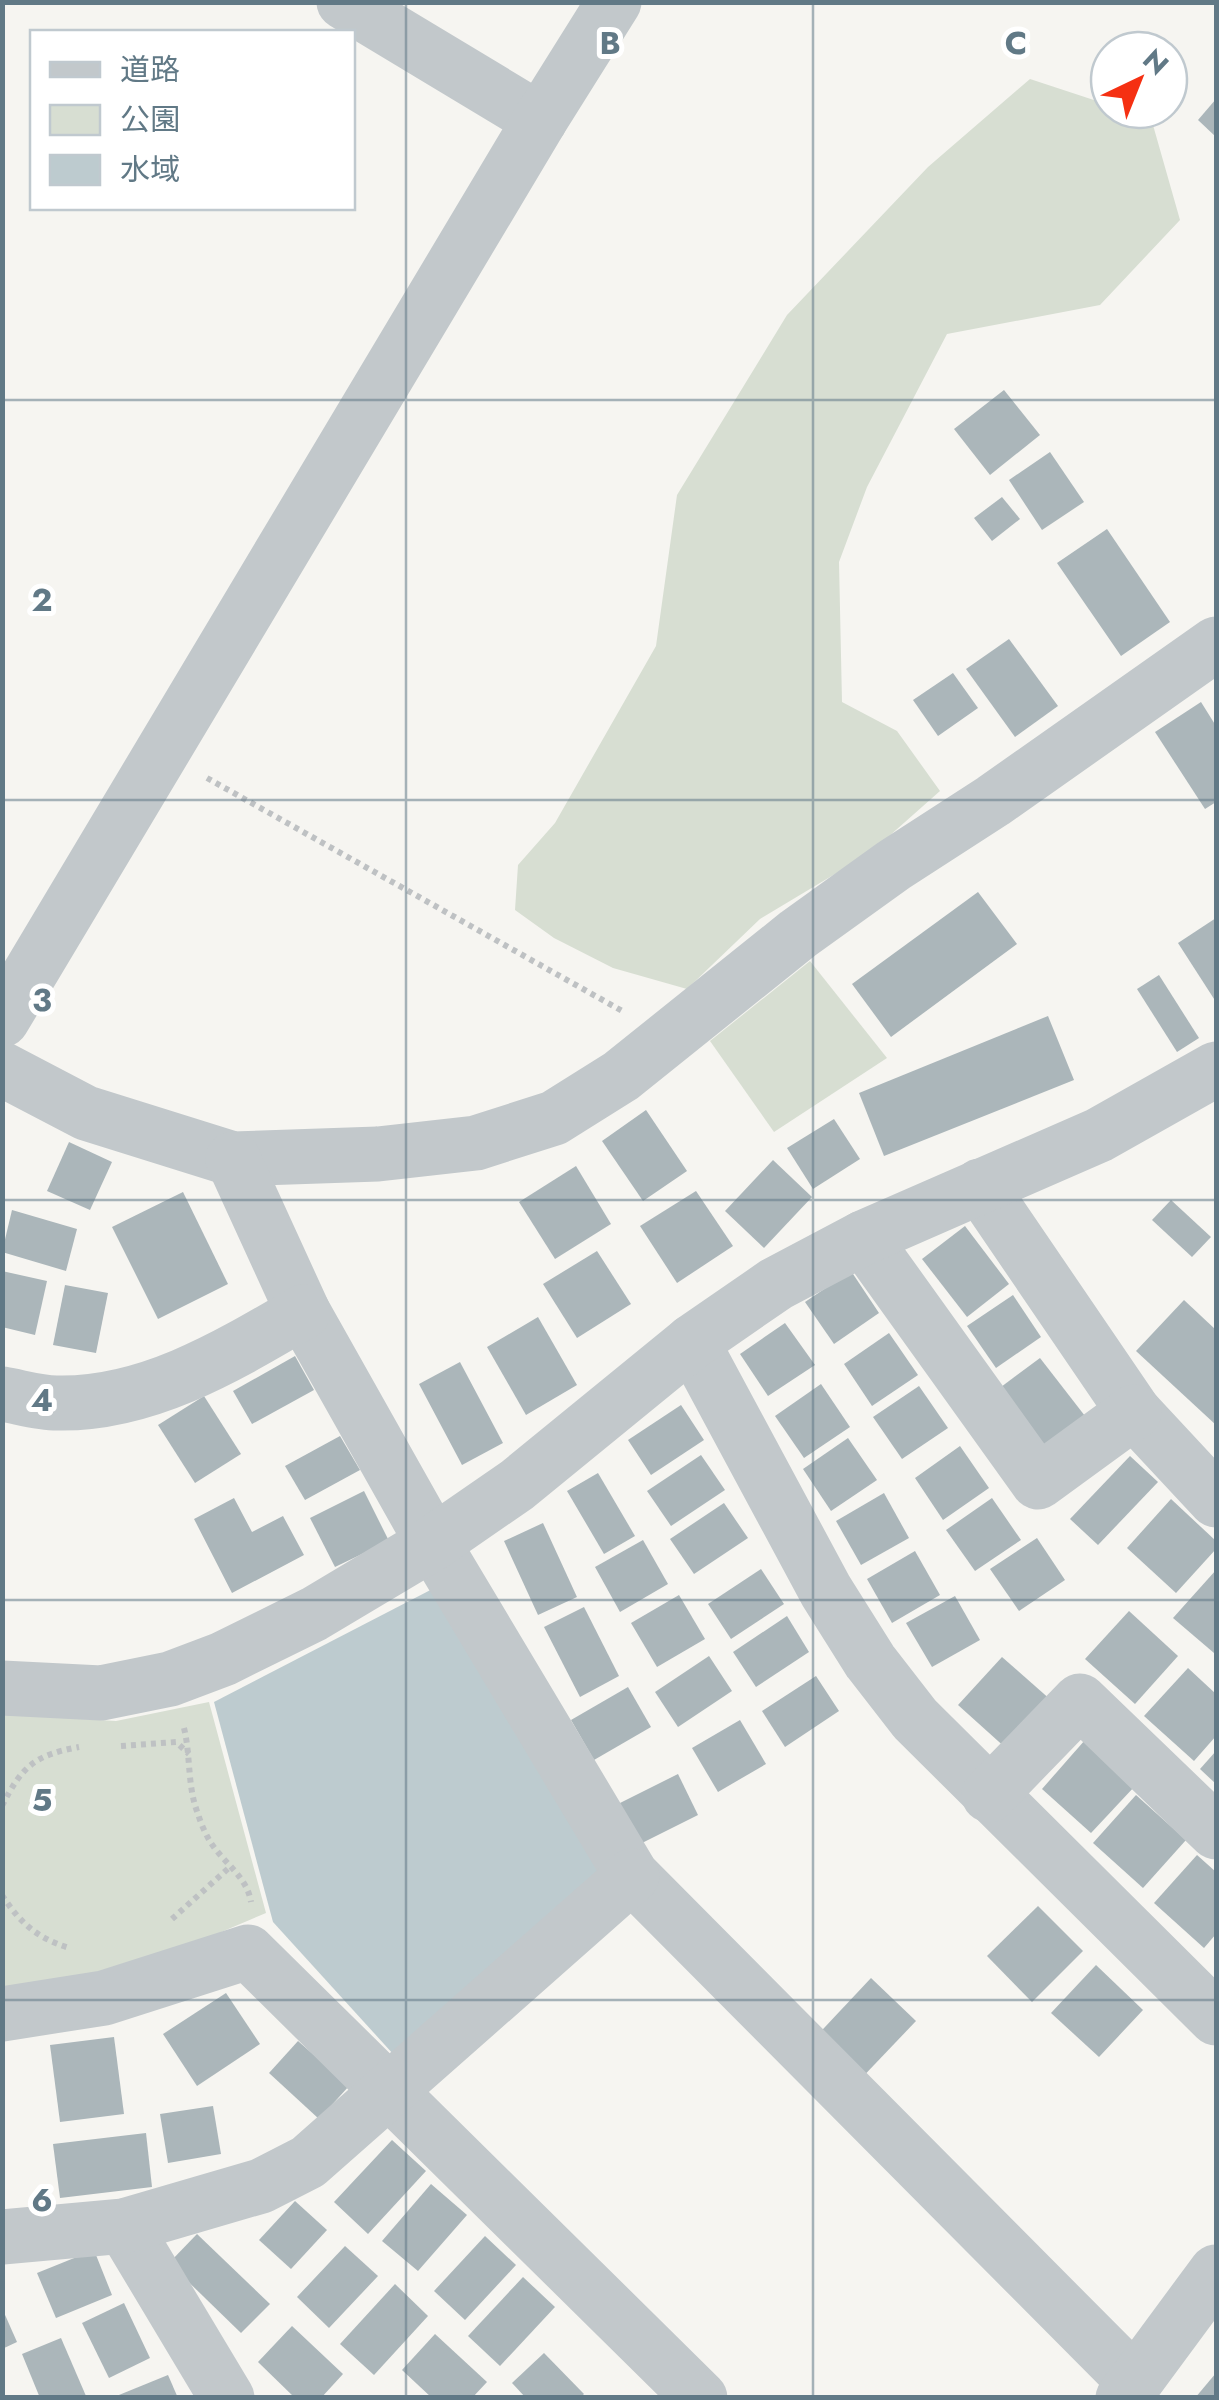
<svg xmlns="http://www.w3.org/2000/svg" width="1219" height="2400" font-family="Jost,'Noto Sans JP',sans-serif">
	<rect width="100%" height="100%" fill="#f6f5f1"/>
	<g fill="#d7ded2">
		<polygon points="1030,79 1109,105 1109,110 1126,110 1151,118 1180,220 1100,305 947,334 867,487 839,562 842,702 897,731 940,791 870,853 760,919 687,989 613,968 554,938 515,910 518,865 555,823 656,646 677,495 787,315 928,167"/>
		<polygon points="810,961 887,1058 774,1132 710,1041"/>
		<polygon points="209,1702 266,1913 186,1947 100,1973 3,1987 2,1714 116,1721"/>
	</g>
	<polygon fill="#bdcbcf" points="444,1583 600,1871 404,2066 273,1922 214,1702"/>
	<g fill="#abb6ba">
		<polygon points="1216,99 1216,137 1198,120"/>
		<polygon points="1004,390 1040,435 990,475 954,429"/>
		<polygon points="1050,452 1084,502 1042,530 1009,480"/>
		<polygon points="1002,497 1020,519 992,541 974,518"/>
		<polygon points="1107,529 1170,622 1121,656 1057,563"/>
		<polygon points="1009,639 1058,706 1015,737 966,669"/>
		<polygon points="953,673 978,708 938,736 913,700"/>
		<polygon points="1201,702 1216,726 1216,802 1205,809 1155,732"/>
		<polygon points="978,892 1017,944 891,1037 852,984"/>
		<polygon points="1216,918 1216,1002 1178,943"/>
		<polygon points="1159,975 1199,1038 1177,1052 1137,989"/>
		<polygon points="1048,1016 1074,1080 884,1156 859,1093"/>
		<polygon points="646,1110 687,1171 643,1201 602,1141"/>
		<polygon points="834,1119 860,1159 813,1189 787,1148"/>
		<polygon points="69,1142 112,1162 90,1210 47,1191"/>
		<polygon points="773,1160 812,1197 764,1248 725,1211"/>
		<polygon points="576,1166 611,1224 555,1259 519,1202"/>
		<polygon points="696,1191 733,1246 677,1283 640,1226"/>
		<polygon points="183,1192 228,1284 158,1319 112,1227"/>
		<polygon points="1171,1200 1211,1237 1192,1257 1152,1220"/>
		<polygon points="12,1210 77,1229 66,1271 2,1252"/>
		<polygon points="965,1226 1009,1284 967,1317 922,1259"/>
		<polygon points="597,1251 631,1304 577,1338 543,1284"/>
		<polygon points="2,1271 47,1281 35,1335 2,1327"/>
		<polygon points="851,1271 879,1313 834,1344 805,1302"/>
		<polygon points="65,1285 108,1293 96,1353 53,1345"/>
		<polygon points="1013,1295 1041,1337 996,1368 967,1326"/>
		<polygon points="1184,1300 1216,1330 1216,1425 1136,1351"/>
		<polygon points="538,1317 577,1385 526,1415 487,1347"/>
		<polygon points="785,1323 815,1365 768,1396 740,1354"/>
		<polygon points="889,1333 918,1375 872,1406 844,1364"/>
		<polygon points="295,1356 314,1390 252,1424 233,1391"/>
		<polygon points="1040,1358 1085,1416 1042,1448 997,1390"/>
		<polygon points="460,1362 503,1443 462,1465 419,1384"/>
		<polygon points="821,1384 850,1427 804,1458 775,1416"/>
		<polygon points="919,1386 948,1428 902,1459 873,1417"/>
		<polygon points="204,1396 241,1454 195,1483 158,1425"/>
		<polygon points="681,1405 704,1440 651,1475 628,1440"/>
		<polygon points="340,1436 360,1470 305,1500 285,1466"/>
		<polygon points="848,1438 877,1480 831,1511 803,1469"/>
		<polygon points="960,1446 989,1488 943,1520 915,1478"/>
		<polygon points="701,1455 725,1490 671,1526 647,1491"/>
		<polygon points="1130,1456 1158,1482 1098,1545 1070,1519"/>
		<polygon points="598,1473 635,1536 604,1554 567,1491"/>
		<polygon points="364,1491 389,1541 335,1567 310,1518"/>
		<polygon points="884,1493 909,1538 861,1565 836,1521"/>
		<polygon points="234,1498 252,1532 283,1516 304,1555 232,1593 194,1519"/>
		<polygon points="992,1498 1021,1540 975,1571 946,1530"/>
		<polygon points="1171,1499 1216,1541 1216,1549 1176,1593 1127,1548"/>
		<polygon points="724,1503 748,1538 694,1574 670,1539"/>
		<polygon points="543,1523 577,1597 538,1615 504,1541"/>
		<polygon points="1037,1538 1065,1580 1019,1611 990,1569"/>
		<polygon points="643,1540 668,1584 620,1612 595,1567"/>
		<polygon points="915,1551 940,1595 892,1623 867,1579"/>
		<polygon points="761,1569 784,1604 731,1639 708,1604"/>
		<polygon points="1216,1570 1216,1649 1214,1653 1173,1618"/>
		<polygon points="679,1595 705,1639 657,1667 631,1623"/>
		<polygon points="955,1596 980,1640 932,1667 906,1623"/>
		<polygon points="584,1607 619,1676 580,1697 544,1627"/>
		<polygon points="1129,1611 1178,1656 1135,1704 1085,1659"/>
		<polygon points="787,1616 809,1652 756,1687 733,1652"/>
		<polygon points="709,1656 732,1691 678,1727 655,1692"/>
		<polygon points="1002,1657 1052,1701 1008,1750 958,1705"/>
		<polygon points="1188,1668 1216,1694 1216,1736 1194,1761 1144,1716"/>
		<polygon points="816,1676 839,1711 785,1747 762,1711"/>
		<polygon points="628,1687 651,1727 594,1760 571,1720"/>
		<polygon points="740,1720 766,1764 718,1792 692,1748"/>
		<polygon points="1085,1740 1135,1786 1091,1833 1042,1789"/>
		<polygon points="1216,1751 1216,1784 1200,1769"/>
		<polygon points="678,1774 698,1815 630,1849 610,1808"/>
		<polygon points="1136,1795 1186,1840 1143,1888 1093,1843"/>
		<polygon points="1197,1855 1216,1872 1216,1934 1204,1948 1154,1903"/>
		<polygon points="1038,1906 1083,1951 1032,2002 987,1956"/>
		<polygon points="1096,1965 1143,2010 1099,2057 1051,2013"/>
		<polygon points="871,1978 916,2021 854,2086 810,2043"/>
		<polygon points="226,1993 260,2044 197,2086 163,2034"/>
		<polygon points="114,2037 124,2114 60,2122 50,2045"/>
		<polygon points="298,2041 349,2086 319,2119 269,2073"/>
		<polygon points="213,2106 221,2154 168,2163 160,2114"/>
		<polygon points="146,2133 152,2187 60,2198 53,2144"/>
		<polygon points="392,2140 426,2171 368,2234 334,2202"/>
		<polygon points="431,2184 467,2215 418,2271 382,2241"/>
		<polygon points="295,2201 327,2230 291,2269 259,2240"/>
		<polygon points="197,2234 270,2304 241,2333 169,2263"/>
		<polygon points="485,2236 516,2265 465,2320 434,2291"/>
		<polygon points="345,2246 378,2276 329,2328 297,2297"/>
		<polygon points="94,2250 112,2295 56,2318 37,2273"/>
		<polygon points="523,2277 555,2307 500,2366 468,2336"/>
		<polygon points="395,2284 428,2316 374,2375 340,2344"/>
		<polygon points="124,2303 150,2358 109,2378 82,2323"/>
		<polygon points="2,2308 17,2342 2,2349"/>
		<polygon points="292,2326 343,2374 321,2398 295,2398 258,2362"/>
		<polygon points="435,2334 487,2382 472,2398 432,2398 402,2370"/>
		<polygon points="61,2338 86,2396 40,2398 22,2354"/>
		<polygon points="544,2353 584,2394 580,2398 526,2398 512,2383"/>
		<polygon points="1216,2373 1216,2398 1195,2398"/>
		<polygon points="168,2375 178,2398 114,2398 114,2397"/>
	</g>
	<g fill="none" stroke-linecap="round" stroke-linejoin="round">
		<g stroke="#bec1c3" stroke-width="6" stroke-dasharray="5 5" stroke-linecap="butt">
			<polyline points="207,778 624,1012"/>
			<path d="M184,1728C191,1757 187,1786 198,1814C201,1824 206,1835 211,1843C225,1864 247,1877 251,1902"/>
			<polyline points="121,1746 176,1742 189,1754"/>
			<path d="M2,1806C22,1766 35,1755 79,1747"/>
			<path d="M2,1895C20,1923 37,1938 69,1948"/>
			<polyline points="172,1919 231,1866"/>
		</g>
		<g stroke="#c2c8cb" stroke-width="55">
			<polyline points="344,2 540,120"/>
			<polyline points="2,1020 540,120 614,2"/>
			<polyline points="2,1069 86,1113 233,1159 378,1154 476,1143 554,1118 621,1076 798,934 894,865 993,801 1216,644"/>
			<polyline points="233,1159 303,1312 433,1543 632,1876 1134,2381"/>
			<polyline points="980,1186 1134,1412 1216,1500"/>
			<polyline points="863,1238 1038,1482 1134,1412"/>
			<polyline points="692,1342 826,1591 870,1661 915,1719 1216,2018"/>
			<path d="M2,1394C20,1397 39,1403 57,1403C147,1405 228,1356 303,1312"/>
			<polyline points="2,1688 101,1693 170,1679 223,1659 314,1614 433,1543 517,1485 692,1342 776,1284 863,1238 1099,1135 1216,1069"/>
			<polyline points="989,1795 1080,1701 1216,1832"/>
			<polyline points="2,2014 104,1998 248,1952 700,2398"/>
			<polyline points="124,2226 227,2398"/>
			<polyline points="2,2237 124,2226 261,2186 308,2162 632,1876"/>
			<polyline points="1123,2398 1216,2272"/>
		</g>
	</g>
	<path fill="none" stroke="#617986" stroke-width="2.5" stroke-opacity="0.55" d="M406,2V2398M813,2V2398M2,400H1216M2,800H1216M2,1200H1216M2,1600H1216M2,2000H1216"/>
	<g font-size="32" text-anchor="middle" font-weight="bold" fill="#617986" stroke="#fff" stroke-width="10" stroke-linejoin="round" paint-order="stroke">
		<text x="610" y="54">B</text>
		<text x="1016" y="54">C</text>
		<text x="42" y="611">2</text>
		<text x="42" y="1011">3</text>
		<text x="42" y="1411">4</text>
		<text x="42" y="1811">5</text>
		<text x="42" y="2211">6</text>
	</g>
	<rect width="1219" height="2400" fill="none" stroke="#617986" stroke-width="10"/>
	<rect x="30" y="30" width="325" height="180" fill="#ffffff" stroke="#c0c9cf" stroke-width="2.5"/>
	<rect x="50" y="62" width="50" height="15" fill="#c2c8cb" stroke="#c0c9cf" stroke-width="2.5"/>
	<text x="120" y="80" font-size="30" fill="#617986">道路</text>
	<rect x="50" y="105" width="50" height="30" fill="#d7ded2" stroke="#c0c9cf" stroke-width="2.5"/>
	<text x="120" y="130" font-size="30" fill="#617986">公園</text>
	<rect x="50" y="155" width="50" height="30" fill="#bdcbcf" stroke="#c0c9cf" stroke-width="2.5"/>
	<text x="120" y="180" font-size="30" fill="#617986">水域</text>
	<g transform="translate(1139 80) rotate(43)"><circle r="48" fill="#ffffff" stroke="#c0c9cf" stroke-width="2.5"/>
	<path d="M0-8L18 38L0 25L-18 38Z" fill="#f53012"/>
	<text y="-15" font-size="28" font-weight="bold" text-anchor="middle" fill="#617986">N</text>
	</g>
</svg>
